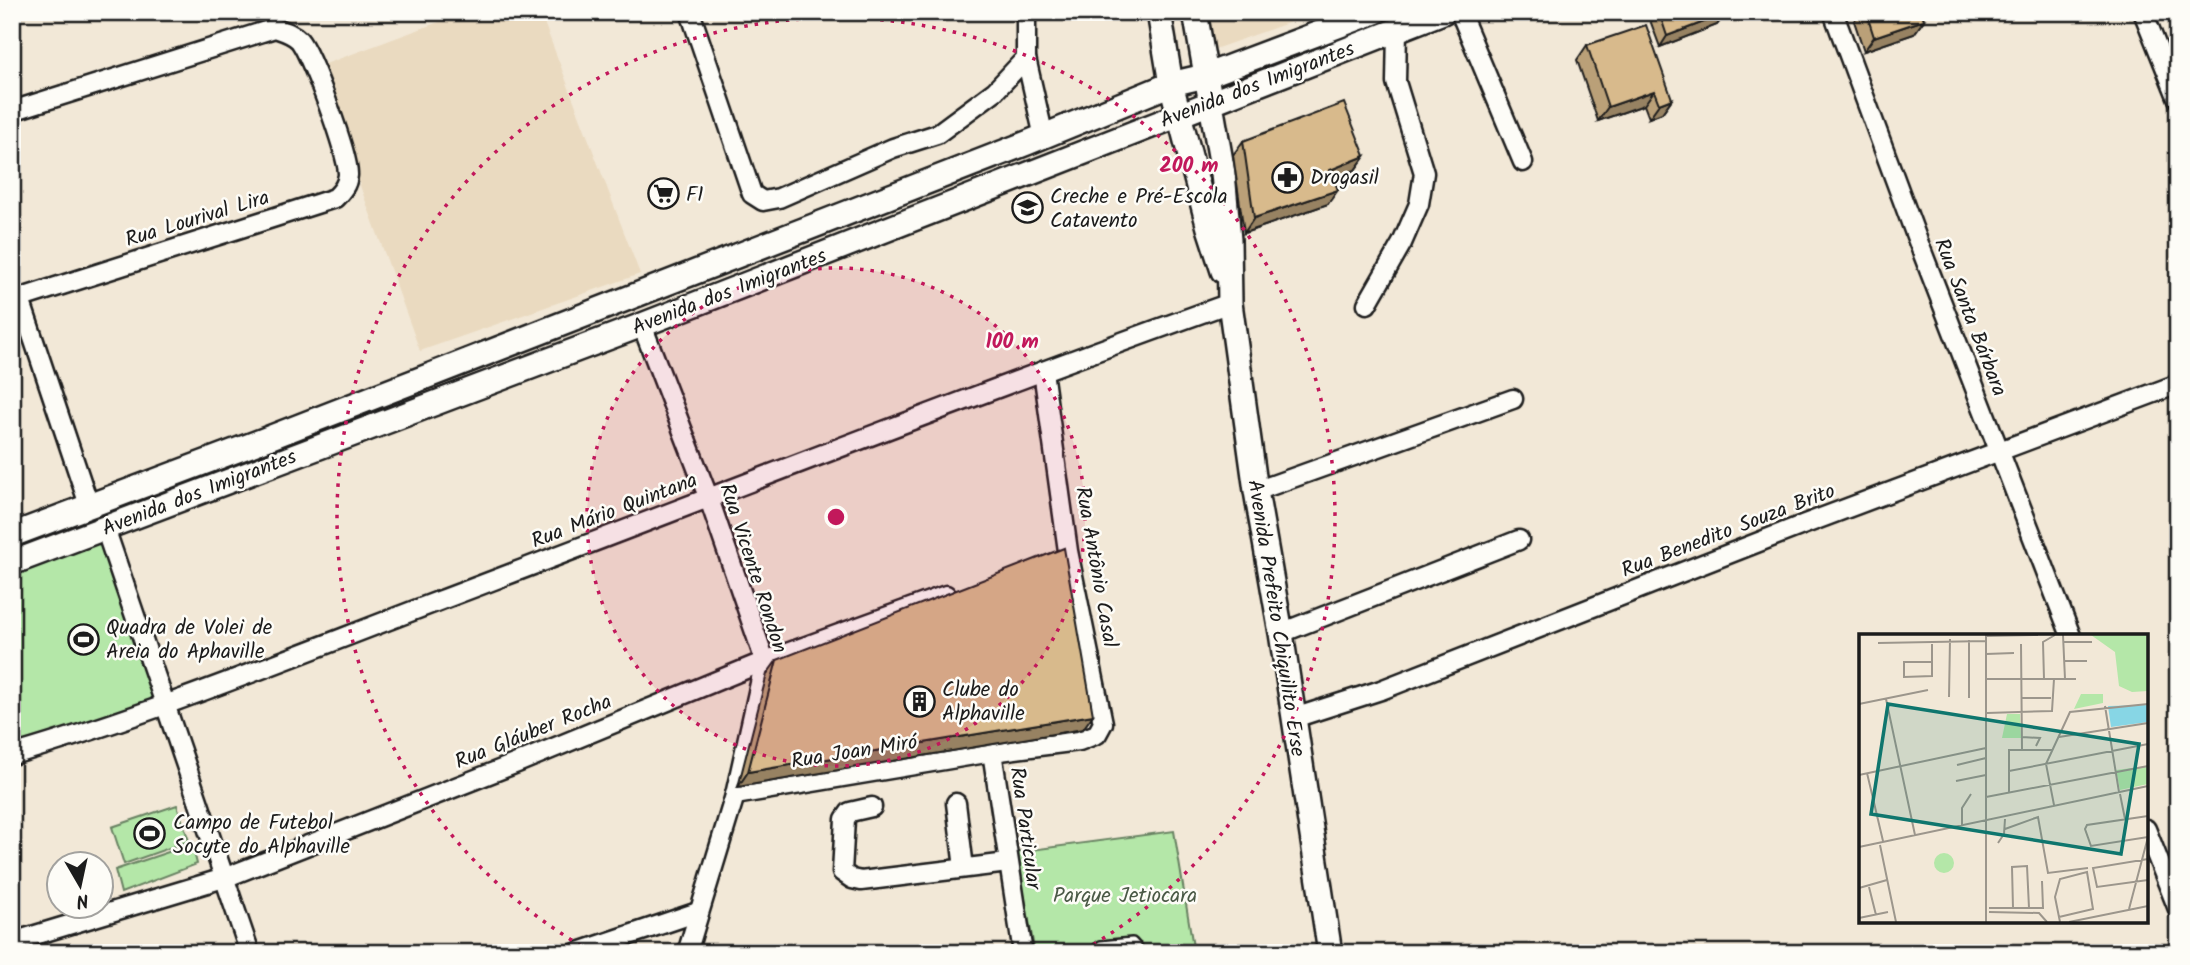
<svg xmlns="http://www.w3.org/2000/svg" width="2190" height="965" font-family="Kalam,sans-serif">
	<rect width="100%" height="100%" fill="#f2e8d7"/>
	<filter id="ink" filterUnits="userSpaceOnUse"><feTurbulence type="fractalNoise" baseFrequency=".0143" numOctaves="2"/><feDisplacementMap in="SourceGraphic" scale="14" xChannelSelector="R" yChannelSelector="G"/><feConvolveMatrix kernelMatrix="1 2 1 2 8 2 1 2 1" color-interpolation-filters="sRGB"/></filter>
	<g filter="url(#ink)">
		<g fill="#eadac0">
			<polygon points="466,12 540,12 640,274 420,351 317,67"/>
			<polygon points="1207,12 1319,12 1212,50"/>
		</g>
		<g fill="#b4e7a8" stroke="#688262" stroke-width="2">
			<polygon points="100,542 155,705 12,750 12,575"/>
			<polygon points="177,805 189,841 124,864 112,827"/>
			<polygon points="1174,831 1194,953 1035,953 1016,852"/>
			<polygon points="192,844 197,864 121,893 115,870"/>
		</g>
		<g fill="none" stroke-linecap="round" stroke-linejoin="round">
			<defs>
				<polyline id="service" points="1092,953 1101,946 1132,943 1141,953"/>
				<g id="minor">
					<polyline points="690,12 752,194 763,201 779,198 893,148 937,134 995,91 1026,58"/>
					<polyline points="1026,12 1026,58 1044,137"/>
					<polyline points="1460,12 1523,162"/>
					<polyline points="1833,12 1916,236 2071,636"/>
					<polyline points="2143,12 2178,99"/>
					<path d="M12,111L275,28C284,31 292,33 299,40C311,54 349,156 348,175C347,185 342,191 335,198L12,301"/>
					<polyline points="20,299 89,505"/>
					<polyline points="1367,304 1402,243 1419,204 1424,173 1396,82 1397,29"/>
					<polyline points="642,325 709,499 765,661 735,795 687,953"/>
					<polyline points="1256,491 1513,399"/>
					<polyline points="105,528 250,953"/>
					<polyline points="1281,633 1519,540"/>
					<polyline points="1294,718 1381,690 1805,524 2178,384"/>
					<polyline points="992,752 1023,953"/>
					<path d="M12,755C156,713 296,655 436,602C700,502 963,398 1230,303"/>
					<polyline points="735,795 992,752 1079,741 1097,734 1103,723 1068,551 1043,371"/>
					<polyline points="956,803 964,868"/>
					<polyline points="872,807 850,812 845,819 842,872 852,879 861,881 1008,863"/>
					<polyline points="2146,829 2178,909"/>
					<polyline points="12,942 224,878 517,763 765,661 946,595"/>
					<polyline points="576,953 698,912"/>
				</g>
				<g id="secondary">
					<polyline points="1159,12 1171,84 1209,228 1223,271"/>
					<polyline points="1195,12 1223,173 1229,240 1230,303 1256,491 1281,633 1330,953"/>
					<polyline points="12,535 261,441 1027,143 1171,84 1205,76 1375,12"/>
					<polyline points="12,563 642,325 1443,12"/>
				</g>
			</defs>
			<use href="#service" stroke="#1c1c1c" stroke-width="14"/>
			<use href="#minor" stroke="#1c1c1c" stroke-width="23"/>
			<use href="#secondary" stroke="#1c1c1c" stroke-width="28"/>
			<use href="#service" stroke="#fdfcf7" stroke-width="9"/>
			<use href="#minor" stroke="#fdfcf7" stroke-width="18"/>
			<use href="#secondary" stroke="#fdfcf7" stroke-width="23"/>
		</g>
		<g fill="#baa078" stroke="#1c1c1c" stroke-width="2">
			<polygon points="1647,12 1724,12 1725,14 1717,25 1660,47"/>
			<polygon points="1860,12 1922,12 1924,20 1914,34 1864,51 1854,21"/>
			<polygon points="1587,45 1672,99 1662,113 1649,118 1644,105 1598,121 1577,60"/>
			<polygon points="1243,141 1365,156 1355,170 1334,179 1328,204 1244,233 1233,155"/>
			<polygon points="777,660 1083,729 738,787 767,674"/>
		</g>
		<g fill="#978262" stroke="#1c1c1c" stroke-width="2">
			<polygon points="1725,14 1717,25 1660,47 1667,36"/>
			<polygon points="1924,20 1914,34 1864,51 1874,37"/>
			<polygon points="1654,91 1644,105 1598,121 1608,107"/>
			<polygon points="1672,99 1662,113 1649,118 1659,104"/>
			<polygon points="1365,156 1355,170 1320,184 1330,170"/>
			<polygon points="1338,190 1328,204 1244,233 1254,218"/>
			<polygon points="1093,715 1083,729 738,787 748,772"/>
		</g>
		<g fill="#d8ba8c" stroke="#1c1c1c" stroke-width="2">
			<polygon points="1659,12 1724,12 1725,14 1667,36"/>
			<polygon points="1866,12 1922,12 1924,20 1874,37"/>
			<polygon points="1646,25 1672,99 1659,104 1654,91 1608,107 1587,45"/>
			<polygon points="1344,103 1365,156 1330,170 1338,190 1254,218 1243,141"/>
			<polygon points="1064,548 1093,715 748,772 777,660"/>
		</g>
	</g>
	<circle cx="836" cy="517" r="249" fill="#c2185b" fill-opacity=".12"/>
	<g fill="none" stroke="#c2185b" stroke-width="3.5" stroke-dasharray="3.5 7">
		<circle cx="836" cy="517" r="249"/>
		<path d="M590 951A499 499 0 1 1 1082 951"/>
	</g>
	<defs>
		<symbol id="pharmacy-ring" viewBox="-11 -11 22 22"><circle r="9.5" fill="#fdfcf7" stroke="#1c1c1c" stroke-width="1.5"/><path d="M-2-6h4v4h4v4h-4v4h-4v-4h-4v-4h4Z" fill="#1c1c1c"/></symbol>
		<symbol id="supermarket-ring" viewBox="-11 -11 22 22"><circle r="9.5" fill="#fdfcf7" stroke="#1c1c1c" stroke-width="1.5"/><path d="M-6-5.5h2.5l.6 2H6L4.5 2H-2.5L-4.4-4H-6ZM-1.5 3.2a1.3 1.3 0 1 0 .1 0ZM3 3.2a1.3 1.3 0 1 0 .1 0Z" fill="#1c1c1c"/></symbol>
		<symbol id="school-ring" viewBox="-11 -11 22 22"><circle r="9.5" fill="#fdfcf7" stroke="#1c1c1c" stroke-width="1.5"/><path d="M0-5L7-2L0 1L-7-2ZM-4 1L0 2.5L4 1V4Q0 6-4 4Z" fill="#1c1c1c"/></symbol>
		<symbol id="stadium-ring" viewBox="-11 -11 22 22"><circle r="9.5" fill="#fdfcf7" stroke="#1c1c1c" stroke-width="1.5"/><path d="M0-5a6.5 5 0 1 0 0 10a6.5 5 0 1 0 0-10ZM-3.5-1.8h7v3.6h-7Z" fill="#1c1c1c"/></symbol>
		<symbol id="building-ring" viewBox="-11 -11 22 22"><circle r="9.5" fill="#fdfcf7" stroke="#1c1c1c" stroke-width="1.5"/><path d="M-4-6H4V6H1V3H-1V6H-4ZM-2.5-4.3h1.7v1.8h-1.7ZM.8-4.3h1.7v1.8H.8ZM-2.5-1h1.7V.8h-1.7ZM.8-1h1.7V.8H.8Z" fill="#1c1c1c"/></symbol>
	</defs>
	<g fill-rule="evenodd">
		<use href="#pharmacy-ring" x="1270" y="160" width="35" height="35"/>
		<use href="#supermarket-ring" x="646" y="176" width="35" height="35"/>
		<use href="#school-ring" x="1010" y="190" width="35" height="35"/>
		<use href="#stadium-ring" x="66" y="622" width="35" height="35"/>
		<use href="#building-ring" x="902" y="684" width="35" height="35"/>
		<use href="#stadium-ring" x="132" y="816" width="35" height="35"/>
	</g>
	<g text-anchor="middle" stroke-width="5" stroke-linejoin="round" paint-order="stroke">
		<g font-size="21" fill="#1c1c1c" stroke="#fdfcf7">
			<text transform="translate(1257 84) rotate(-21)" y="7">Avenida dos Imigrantes</text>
			<text transform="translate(197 218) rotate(-17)" y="7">Rua Lourival Lira</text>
			<text transform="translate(729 291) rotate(-21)" y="7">Avenida dos Imigrantes</text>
			<text transform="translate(1971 317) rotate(69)" y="7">Rua Santa Bárbara</text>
			<text transform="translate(199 492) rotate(-21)" y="7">Avenida dos Imigrantes</text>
			<text transform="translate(614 510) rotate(-21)" y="7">Rua Mário Quintana</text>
			<text transform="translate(1728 530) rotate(-21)" y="7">Rua Benedito Souza Brito</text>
			<text transform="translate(1097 567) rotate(80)" y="7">Rua Antônio Casal</text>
			<text transform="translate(754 568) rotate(72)" y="7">Rua Vicente Rondon</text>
			<text transform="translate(1277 618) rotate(81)" y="7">Avenida Prefeito Chiquilito Erse</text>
			<text transform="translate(533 731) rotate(-22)" y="7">Rua Gláuber Rocha</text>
			<text transform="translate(854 751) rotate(-9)" y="7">Rua Joan Miró</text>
			<text transform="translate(1026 828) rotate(82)" y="7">Rua Particular</text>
		</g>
		<g font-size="21" fill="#1c1c1c" stroke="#fdfcf7" text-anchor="start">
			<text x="1310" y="184">Drogasil</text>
			<text x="686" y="201">F1</text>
			<text x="1050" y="203">Creche e Pré-Escola<tspan x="1050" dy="24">Catavento</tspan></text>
			<text x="106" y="634">Quadra de Volei de<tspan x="106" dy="24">Areia do Aphaville</tspan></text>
			<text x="942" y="696">Clube do<tspan x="942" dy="24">Alphaville</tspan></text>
			<text x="173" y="829">Campo de Futebol<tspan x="173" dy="24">Socyte do Alphaville</tspan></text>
		</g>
		<g font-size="21" fill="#4a5946" stroke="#fdfcf7">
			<text x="1125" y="902">Parque Jetiocara</text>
		</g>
	</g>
	<g transform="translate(1859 634)">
		<rect width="289" height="289" fill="#f2e8d7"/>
		<path d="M232,1H289V57L273,58L260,52L256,18ZM222,60H244V69L215,75ZM148,80H161L162,104H143ZM289,132V150L261,156L257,136ZM75 229a10 10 0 1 1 20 0a10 10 0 1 1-20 0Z" fill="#b4e7a8"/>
		<path d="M289,71V88L252,93L249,72Z" fill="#87d6e5"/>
		<path fill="none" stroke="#9c968c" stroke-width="2" d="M127,1V45H217M204,1L206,45M128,2L179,1M110,6V64M205,8H233M19,9L127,7M73,10V42L45,43V28H73M162,10L163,116M127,20L155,19M206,27H228M185,45L184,8L196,1M90,63L91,5M162,64H192M27,65L56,201M0,70L69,56M246,72L260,158M128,79L193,77L195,45M163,103L181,104L177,112M200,103L289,89M98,131L127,124M150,137L289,110M8,139L24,207M0,141L127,114M97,147L127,141M150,159V116H193M261,160L266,185M127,163L289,132M195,171L187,130L211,78L289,70M289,182L228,191L226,195L232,212L289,203M103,191V174L112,160M146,195L179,183L189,239L229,234M139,209L145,200L146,185M21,211L37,288M0,213L289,152M289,225L234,234L238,253L289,246M10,253L17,281M0,254L28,246M130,274H184L183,247M154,274L153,233L168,232L170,274M270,275L289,203M130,278L180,279L188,288M200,283L234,275L228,238L201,245L196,263L201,288M0,284L29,278M127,288V45M210,288L289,272"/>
		<path fill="#0f766e" fill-opacity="0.15" stroke="#0f766e" stroke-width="3.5" d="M29,70L280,110L262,220L12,180Z"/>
		<rect width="289" height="289" fill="none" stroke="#1c1c1c" stroke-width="3.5"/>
	</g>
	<circle cx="836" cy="517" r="10" fill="#c2185b" stroke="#fdfcf7" stroke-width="3.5"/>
	<g font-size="21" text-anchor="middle" font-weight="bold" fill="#c2185b" stroke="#fdfcf7" stroke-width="5" stroke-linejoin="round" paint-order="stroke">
		<text x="1189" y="172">200 m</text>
		<text x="1012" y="348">100 m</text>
	</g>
	<rect width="2190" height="965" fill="none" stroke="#fdfcf7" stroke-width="42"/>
	<rect x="21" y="21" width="2148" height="923" fill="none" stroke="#1c1c1c" stroke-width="2.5" filter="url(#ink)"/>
	<g transform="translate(80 885) rotate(171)"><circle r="33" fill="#fdfcf7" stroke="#a3a29f" stroke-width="2"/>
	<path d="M0-5L12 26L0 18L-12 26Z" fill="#1c1c1c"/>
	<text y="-10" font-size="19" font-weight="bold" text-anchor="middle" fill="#1c1c1c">N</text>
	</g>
</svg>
